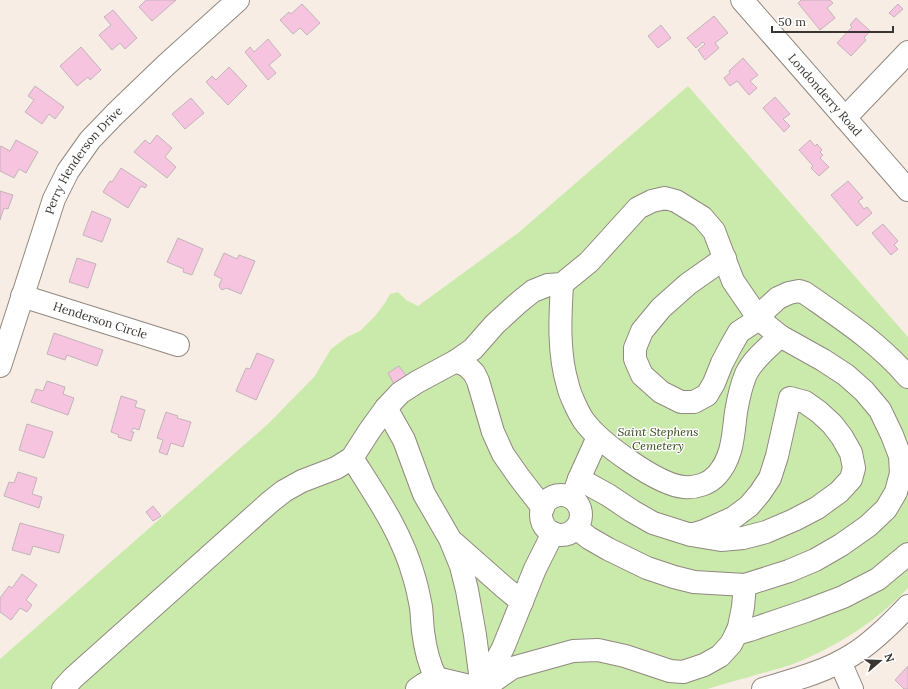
<svg xmlns="http://www.w3.org/2000/svg" width="908" height="689" font-family="Lora,serif">
	<rect width="100%" height="100%" fill="#f8ede4"/>
	<path fill="#caeaab" d="M688,86L908,337V588C879,619 842,643 803,660C792,665 778,669 766,672C746,678 727,683 707,689H0V659L268,424L314,377L331,349L347,337L360,331L375,316L385,303L390,294L398,292L406,300L418,306L518,233Z"/>
	<g fill="#f6c4de" stroke="#c1b4ba">
		<polygon points="146,0 176,0 152,21 139,7"/>
		<polygon points="801,0 830,0 833,3 827,8 835,18 820,30 798,3"/>
		<polygon points="302,4 320,23 307,35 300,28 293,34 280,20 289,12 291,14"/>
		<polygon points="898,4 903,9 894,17 889,13"/>
		<polygon points="113,10 137,38 125,49 120,43 112,50 99,35 111,25 104,17"/>
		<polygon points="714,16 728,33 715,43 719,48 705,60 698,50 705,44 703,42 696,48 687,38"/>
		<polygon points="856,18 870,31 864,38 866,40 851,56 837,43 852,27 850,25"/>
		<polygon points="661,25 671,38 658,48 648,36"/>
		<polygon points="268,39 281,55 269,65 276,73 268,80 245,52 250,47 254,52"/>
		<polygon points="81,47 101,70 90,80 88,77 77,86 60,66"/>
		<polygon points="743,58 758,75 750,81 757,88 749,95 737,81 730,86 724,78 730,73 729,71"/>
		<polygon points="229,67 247,86 228,105 206,82 212,76 216,80"/>
		<polygon points="35,86 64,107 55,119 49,114 42,124 25,112 34,100 28,96"/>
		<polygon points="775,97 790,114 783,119 790,126 784,132 763,108"/>
		<polygon points="191,98 204,113 185,129 172,114"/>
		<polygon points="157,135 172,148 165,157 176,167 167,178 134,152 145,140 150,144"/>
		<polygon points="16,140 38,152 26,173 19,169 14,178 0,171 0,148 1,146 10,151"/>
		<polygon points="810,140 815,146 817,144 822,150 820,152 823,155 820,158 829,167 819,176 811,168 813,166 799,150"/>
		<polygon points="121,168 147,185 145,188 141,186 128,208 103,192 110,181 112,182"/>
		<polygon points="848,181 863,198 858,201 864,209 867,207 872,213 857,226 831,195"/>
		<polygon points="0,191 13,195 8,209 4,208 0,220"/>
		<polygon points="92,211 111,219 102,242 83,235"/>
		<polygon points="883,224 898,241 894,245 898,249 891,255 872,233"/>
		<polygon points="178,238 203,249 192,275 183,272 184,269 167,262"/>
		<polygon points="224,253 237,259 239,255 255,261 241,294 226,288 222,290 220,288 219,285 222,279 214,275"/>
		<polygon points="77,258 96,264 88,288 69,282"/>
		<polygon points="54,333 103,350 97,366 67,355 65,360 47,354"/>
		<polygon points="257,353 274,360 256,400 236,391 246,368 250,369"/>
		<polygon points="399,366 408,378 395,386 388,373"/>
		<polygon points="47,381 65,387 63,394 74,398 68,415 31,402 36,389 43,391"/>
		<polygon points="121,396 137,401 135,407 145,410 139,430 133,428 131,432 134,432 131,441 118,437 119,435 111,432"/>
		<polygon points="166,412 178,416 177,418 191,422 183,447 171,443 167,455 159,452 163,440 157,438"/>
		<polygon points="27,424 53,432 44,458 19,450"/>
		<polygon points="18,472 37,478 32,494 42,497 39,508 4,496 9,482 14,483"/>
		<polygon points="153,506 161,516 153,521 146,512"/>
		<polygon points="20,523 64,535 59,553 33,546 30,555 12,550"/>
		<polygon points="22,574 37,585 26,600 32,605 27,612 20,608 11,620 0,612 0,598 9,586 12,588"/>
		<polygon points="908,666 908,689 904,689 895,680"/>
	</g>
	<g fill="none" stroke-linecap="round" stroke-linejoin="round">
		<defs>
			<g id="minor">
				<path id="s1" d="M742,0L908,190"/>
				<polyline points="845,118 908,52"/>
				<path d="M725,258L688,284L661,308L642,331L635,348V359L642,375L661,392L681,402H694L707,395L714,383L722,363L731,346L739,332L759,319L767,308L778,298L789,293L799,291L805,293C842,319 879,343 908,377"/>
				<path d="M562,284C560,318 558,353 568,386C570,395 579,414 584,421C600,443 658,485 684,487C696,488 709,484 717,475C733,457 733,435 736,412C738,400 741,386 746,374C753,359 768,348 780,336"/>
				<path id="s2" d="M22,296L178,345"/>
				<polyline points="456,361 467,366 474,373 478,381 493,432 503,454 519,477 543,508"/>
				<path id="s3" d="M0,366L54,199L68,171L90,140L115,114L166,65L238,0"/>
				<polyline points="386,408 404,440 418,478 424,494 450,539 461,566 467,590 475,635 482,689"/>
				<path d="M352,458C376,496 402,533 414,577C417,586 419,597 421,607C422,615 422,623 423,631C425,648 428,662 436,678L482,689L512,668L573,651L598,650L625,656L670,671L683,672L704,665L720,656L731,644L736,634L739,627L743,607L745,585"/>
				<polyline points="579,479 608,495 632,511 653,523 691,535 721,540 743,538 766,532 794,520 817,508 839,492 851,479 854,468 851,453 842,437 832,424 819,412 805,402 790,398 777,456 770,478 760,493 749,506 733,518 704,531 691,535"/>
				<polyline points="574,493 579,479 598,437"/>
				<circle cx="561" cy="515" r="20"/>
				<polyline points="454,543 505,588 522,602"/>
				<polyline points="736,634 750,630 806,611 843,597 878,579 908,554"/>
				<polyline points="840,662 852,689"/>
				<polyline points="483,686 503,648 535,569 553,533"/>
				<polyline points="63,689 73,678 270,502 284,491 302,481 336,468 352,458 370,430 386,408 400,393 417,382 456,361 473,349 495,324 518,303 533,291 548,285 562,284 589,262 638,208 652,201 665,198 676,201 702,217 714,231 733,281 759,319 780,336 823,360 846,375 864,391 880,410 892,435 900,456 901,473 896,492 886,509 868,526 841,545 815,560 789,571 745,585 694,582 674,577 647,568 608,549 589,538 576,528"/>
				<polyline points="417,689 424,684 436,678"/>
				<path d="M763,689C793,680 825,672 852,655C873,642 891,624 908,606"/>
			</g>
		</defs>
		<use href="#minor" stroke="#91887f" stroke-width="24"/>
		<use href="#minor" stroke="#fff" stroke-width="22"/>
	</g>
	<g text-anchor="middle" stroke-width="3" stroke-linejoin="round" paint-order="stroke">
		<g font-size="12" fill="#393531" stroke="#fff">
			<text dy="4" stroke="none"><textPath href="#s1" startOffset="126">Londonderry Road</textPath></text>
			<text dy="4" stroke="none"><textPath href="#s3" startOffset="224">Perry Henderson Drive</textPath></text>
			<text dy="4" stroke="none"><textPath href="#s2" startOffset="82">Henderson Circle</textPath></text>
		</g>
		<g font-size="12" font-style="italic" fill="#324915" stroke="#fff">
			<text x="658" y="436">Saint Stephens<tspan x="658" dy="14">Cemetery</tspan></text>
		</g>
	</g>
	<g transform="translate(880 661) rotate(71)" stroke="#ffffff" stroke-width="3" paint-order="stroke">
	<path d="M0-3L7 15L0 10L-7 15Z" fill="#393531"/>
	<text y="-6" font-size="11" font-weight="bold" text-anchor="middle" fill="#393531">N</text>
	</g>
	<path d="M772 26v6h121v-6" fill="none" stroke="#393531" stroke-width="2"/>
	<text x="778" y="26" font-size="12" fill="#393531" stroke="#ffffff" stroke-width="3" paint-order="stroke">50 m</text>
</svg>
